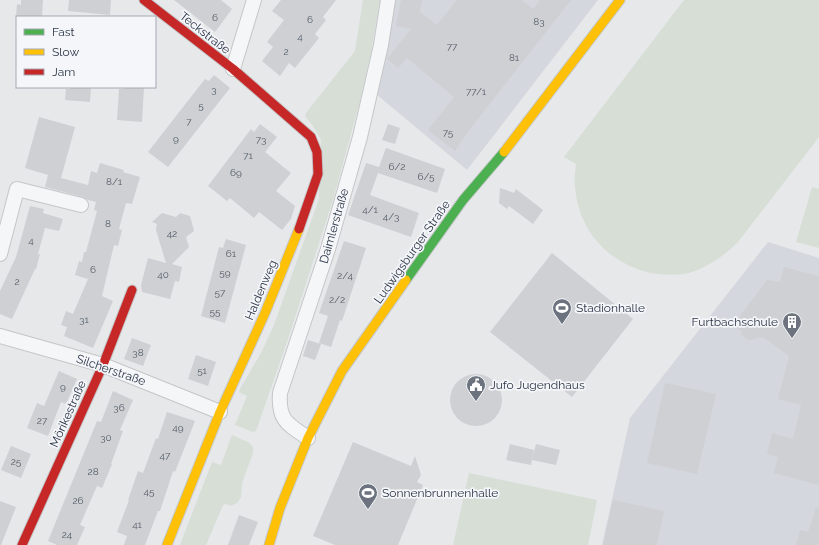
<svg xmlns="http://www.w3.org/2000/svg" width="819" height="545" font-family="Raleway,sans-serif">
	<rect width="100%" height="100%" fill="#e6e8ea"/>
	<g fill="#d4d7dd">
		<polygon points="393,0 598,0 467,170 376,94"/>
		<polygon points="768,242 819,258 819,545 602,545 630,418"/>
	</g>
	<g fill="#d6ded6">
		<polygon points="363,0 380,0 371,52 360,101 333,200 288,339 256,431 253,432 235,425 247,396 239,392 241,387 261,353 274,325 319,199 321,140 313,126 305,116 306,113 355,51"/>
		<path d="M684,0H819V137L738,242C724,256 708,267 689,273C679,275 668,275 658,274C613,268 578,233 575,186C574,179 575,172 576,164L564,157Z"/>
		<polygon points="812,187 819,189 819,248 796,242"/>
		<polygon points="232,435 248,442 253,447 253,453 242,483 241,497 237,503 231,506 226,504 223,505 206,545 180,545 212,462 221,465"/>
		<polygon points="469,473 597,500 588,545 453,545"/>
	</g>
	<g fill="#ced0d3">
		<polygon points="21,0 43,0 42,17 16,17 17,4 21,5"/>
		<polygon points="69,0 111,0 110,15 68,11"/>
		<polygon points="174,0 221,0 232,9 215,32"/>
		<polygon points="281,0 336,0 323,17 326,20 315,34 319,38 295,68 289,63 280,76 262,61 273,47 267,42 284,20 272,11"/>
		<polygon points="401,0 422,0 420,12 437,25 457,0 522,0 533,9 540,0 571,0 467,133 455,151 428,130 454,97 407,58 398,68 387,59 411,29 396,26"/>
		<polygon points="214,75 230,88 168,167 148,152 205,79 209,81"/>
		<polygon points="70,87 91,87 90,102 65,100 66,89 70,89"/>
		<polygon points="124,87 144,87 142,122 117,120 119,89 124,89"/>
		<polygon points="39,117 75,127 61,178 88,185 91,171 97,173 100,163 124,170 123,172 140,177 132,204 126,203 119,229 122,230 118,246 114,245 102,296 113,301 93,348 64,336 67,327 61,325 66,311 73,314 88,279 75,275 79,261 82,262 84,252 86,252 97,211 94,210 96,202 88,200 83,197 45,187 48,175 25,168"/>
		<polygon points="260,124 277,137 265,152 291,173 276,191 295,206 291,219 282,230 259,212 254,218 230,198 227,201 208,186 251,129 254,132"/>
		<polygon points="388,124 400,128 395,144 382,140"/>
		<polygon points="386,148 445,169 437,193 378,173 370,195 419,213 411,237 348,215 366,163 379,167"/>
		<polygon points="500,188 514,193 516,189 543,210 533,224 509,206 507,209 499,203"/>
		<polygon points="30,206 44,209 43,213 63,219 59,231 45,228 38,254 40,254 36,269 35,269 12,319 0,314 0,291 16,257"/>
		<polygon points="162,213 176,217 180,213 190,216 194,231 186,237 189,247 172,264 182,267 179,282 175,281 170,299 142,292 141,285 148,258 166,263 156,230 157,224 152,222"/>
		<polygon points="226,239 246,245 225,323 201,316 219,247 223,248"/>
		<polygon points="344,241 366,248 342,321 340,320 331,347 319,343 328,316 319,313"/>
		<polygon points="552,253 633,319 572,397 490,332"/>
		<polygon points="784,267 819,276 819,485 774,473 778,457 767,454 772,433 793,439 801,405 778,399 789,356 763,337 748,340 740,334 742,332 733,325 767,280 780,282"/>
		<polygon points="132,338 151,345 143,366 124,359"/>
		<polygon points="308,340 321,344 315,360 303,356"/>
		<polygon points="196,355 216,362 208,386 188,379"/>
		<polygon points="59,371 77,379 66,404 61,402 48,436 27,428 37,403 44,406"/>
		<circle cx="476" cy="400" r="26"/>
		<polygon points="665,383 716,394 697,474 647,463"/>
		<polygon points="113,391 133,400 120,430 123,431 111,464 112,464 102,488 97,486 80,525 85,527 77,545 57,545 48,541 97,421 101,422"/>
		<polygon points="167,412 195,421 175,472 173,471 160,511 158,511 145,545 124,545 127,536 117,532 129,500 128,500 138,471 143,473 156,438 158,439"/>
		<polygon points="353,442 411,466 415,456 421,475 417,482 423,485 398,545 335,545 313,536"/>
		<polygon points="510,444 534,450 531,465 506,460"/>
		<polygon points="536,444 560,450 556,465 532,460"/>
		<polygon points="11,446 31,454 21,478 1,470"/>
		<polygon points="613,500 664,511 657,545 603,545"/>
		<polygon points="0,501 16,507 1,545 0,545"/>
		<polygon points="816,507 819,508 819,545 796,545 800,530 808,532"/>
		<polygon points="239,515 258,522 249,545 228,545"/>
	</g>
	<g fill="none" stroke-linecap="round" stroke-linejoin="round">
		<defs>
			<g id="street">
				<polyline points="233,69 254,0"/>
				<polyline points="0,254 17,189 81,205"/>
				<polyline points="0,336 103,365 220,412"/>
				<path d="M308,438C287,424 278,420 280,393L328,249L360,137L381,45L388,0"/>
			</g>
			<polyline id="fast" points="406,280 463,200 504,152"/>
			<g id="slow">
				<polyline points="504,152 620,0"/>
				<polyline points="167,545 220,412 265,313 299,229"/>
				<polyline points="269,545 280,508 308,438 342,371 406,280"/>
			</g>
			<g id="jam">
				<polyline points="144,0 233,69 311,137 317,152 318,174 299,229"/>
				<polyline points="22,545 103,365 132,290"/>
			</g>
		</defs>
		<use href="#street" stroke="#c4c6c8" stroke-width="16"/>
		<use href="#fast" stroke="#c4c6c8" stroke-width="11"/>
		<use href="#slow" stroke="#c4c6c8" stroke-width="11"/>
		<use href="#jam" stroke="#c4c6c8" stroke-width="11"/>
		<use href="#street" stroke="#f5f6f7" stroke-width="14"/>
		<use href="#fast" stroke="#4caf50" stroke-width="9"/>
		<use href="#slow" stroke="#ffc107" stroke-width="9"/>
		<use href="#jam" stroke="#c62828" stroke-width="9"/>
	</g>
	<defs>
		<symbol id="stadium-pin" viewBox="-11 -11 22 30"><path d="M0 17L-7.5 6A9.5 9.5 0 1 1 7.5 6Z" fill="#6c737f" stroke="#f4f6f9"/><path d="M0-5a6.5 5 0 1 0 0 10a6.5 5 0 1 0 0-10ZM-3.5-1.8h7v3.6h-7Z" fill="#fff"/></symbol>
		<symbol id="building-pin" viewBox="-11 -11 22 30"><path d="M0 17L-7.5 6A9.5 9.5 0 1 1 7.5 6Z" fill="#6c737f" stroke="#f4f6f9"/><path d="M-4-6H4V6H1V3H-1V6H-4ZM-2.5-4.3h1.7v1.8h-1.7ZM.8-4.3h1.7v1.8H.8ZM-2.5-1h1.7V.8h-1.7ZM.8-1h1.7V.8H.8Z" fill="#fff"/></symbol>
		<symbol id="civic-pin" viewBox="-11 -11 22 30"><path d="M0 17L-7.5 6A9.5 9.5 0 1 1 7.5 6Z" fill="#6c737f" stroke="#f4f6f9"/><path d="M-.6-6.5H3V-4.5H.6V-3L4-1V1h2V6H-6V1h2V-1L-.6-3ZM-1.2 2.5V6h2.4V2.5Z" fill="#fff"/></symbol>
	</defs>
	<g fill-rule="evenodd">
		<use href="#stadium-pin" x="551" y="297" width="22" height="30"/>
		<use href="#building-pin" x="781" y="311" width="22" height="30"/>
		<use href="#civic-pin" x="465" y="374" width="22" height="30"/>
		<use href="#stadium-pin" x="357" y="482" width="22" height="30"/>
	</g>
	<g text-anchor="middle" stroke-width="3.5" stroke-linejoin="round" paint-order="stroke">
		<g font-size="10" fill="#545c69">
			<text x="215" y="21">6</text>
			<text x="310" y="23">6</text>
			<text x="539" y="25">83</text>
			<text x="300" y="40">4</text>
			<text x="452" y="50">77</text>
			<text x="286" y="55">2</text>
			<text x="514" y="61">81</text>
			<text x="214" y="93">3</text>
			<text x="476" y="95">77/1</text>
			<text x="201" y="109">5</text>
			<text x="189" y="125">7</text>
			<text x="448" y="136">75</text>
			<text x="176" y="142">9</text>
			<text x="261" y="143">73</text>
			<text x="248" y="159">71</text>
			<text x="397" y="170">6/2</text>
			<text x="236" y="176">69</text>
			<text x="426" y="180">6/5</text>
			<text x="114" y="185">8/1</text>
			<text x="370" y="213">4/1</text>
			<text x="391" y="220">4/3</text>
			<text x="108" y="227">8</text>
			<text x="172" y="237">42</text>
			<text x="31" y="244">4</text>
			<text x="231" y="257">61</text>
			<text x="93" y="273">6</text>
			<text x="225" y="276">59</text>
			<text x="163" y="278">40</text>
			<text x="345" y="279">2/4</text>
			<text x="17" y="285">2</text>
			<text x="220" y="296">57</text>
			<text x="337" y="303">2/2</text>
			<text x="215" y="315">55</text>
			<text x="84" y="323">31</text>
			<text x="138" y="356">38</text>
			<text x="202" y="374">51</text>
			<text x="63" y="390">9</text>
			<text x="119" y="411">36</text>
			<text x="42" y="424">27</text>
			<text x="178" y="431">49</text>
			<text x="106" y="441">30</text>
			<text x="165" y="459">47</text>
			<text x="16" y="465">25</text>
			<text x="93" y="475">28</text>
			<text x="149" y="495">45</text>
			<text x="78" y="504">26</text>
			<text x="137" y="528">41</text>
			<text x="67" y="538">24</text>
		</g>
		<g font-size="12" fill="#2b3445" stroke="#f4f6f9">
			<text transform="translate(205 33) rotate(38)" y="4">Teckstraße</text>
			<text transform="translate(334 226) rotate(-74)" y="4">Daimlerstraße</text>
			<text transform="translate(412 252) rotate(-55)" y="4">Ludwigsburger Straße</text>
			<text transform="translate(261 290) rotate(-67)" y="4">Haldenweg</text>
			<text transform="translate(111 370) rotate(19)" y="4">Silcherstraße</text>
			<text transform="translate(68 414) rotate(-66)" y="4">Mörikestraße</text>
		</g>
		<g font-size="12" fill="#2b3445" stroke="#f4f6f9" text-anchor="start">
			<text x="576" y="312">Stadionhalle</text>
			<text x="778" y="326" text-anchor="end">Furtbachschule</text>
			<text x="490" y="389">Jufo Jugendhaus</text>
			<text x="382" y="497">Sonnenbrunnenhalle</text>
		</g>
	</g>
	<rect x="16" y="16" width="140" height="72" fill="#f4f6f9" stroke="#a4a8b1"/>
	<rect x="24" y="29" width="20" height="6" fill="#4caf50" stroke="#a4a8b1"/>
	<text x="52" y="36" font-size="12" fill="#2b3445">Fast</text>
	<rect x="24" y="49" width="20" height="6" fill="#ffc107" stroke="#a4a8b1"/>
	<text x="52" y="56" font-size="12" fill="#2b3445">Slow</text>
	<rect x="24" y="69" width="20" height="6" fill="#c62828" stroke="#a4a8b1"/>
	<text x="52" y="76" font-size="12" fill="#2b3445">Jam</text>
</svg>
